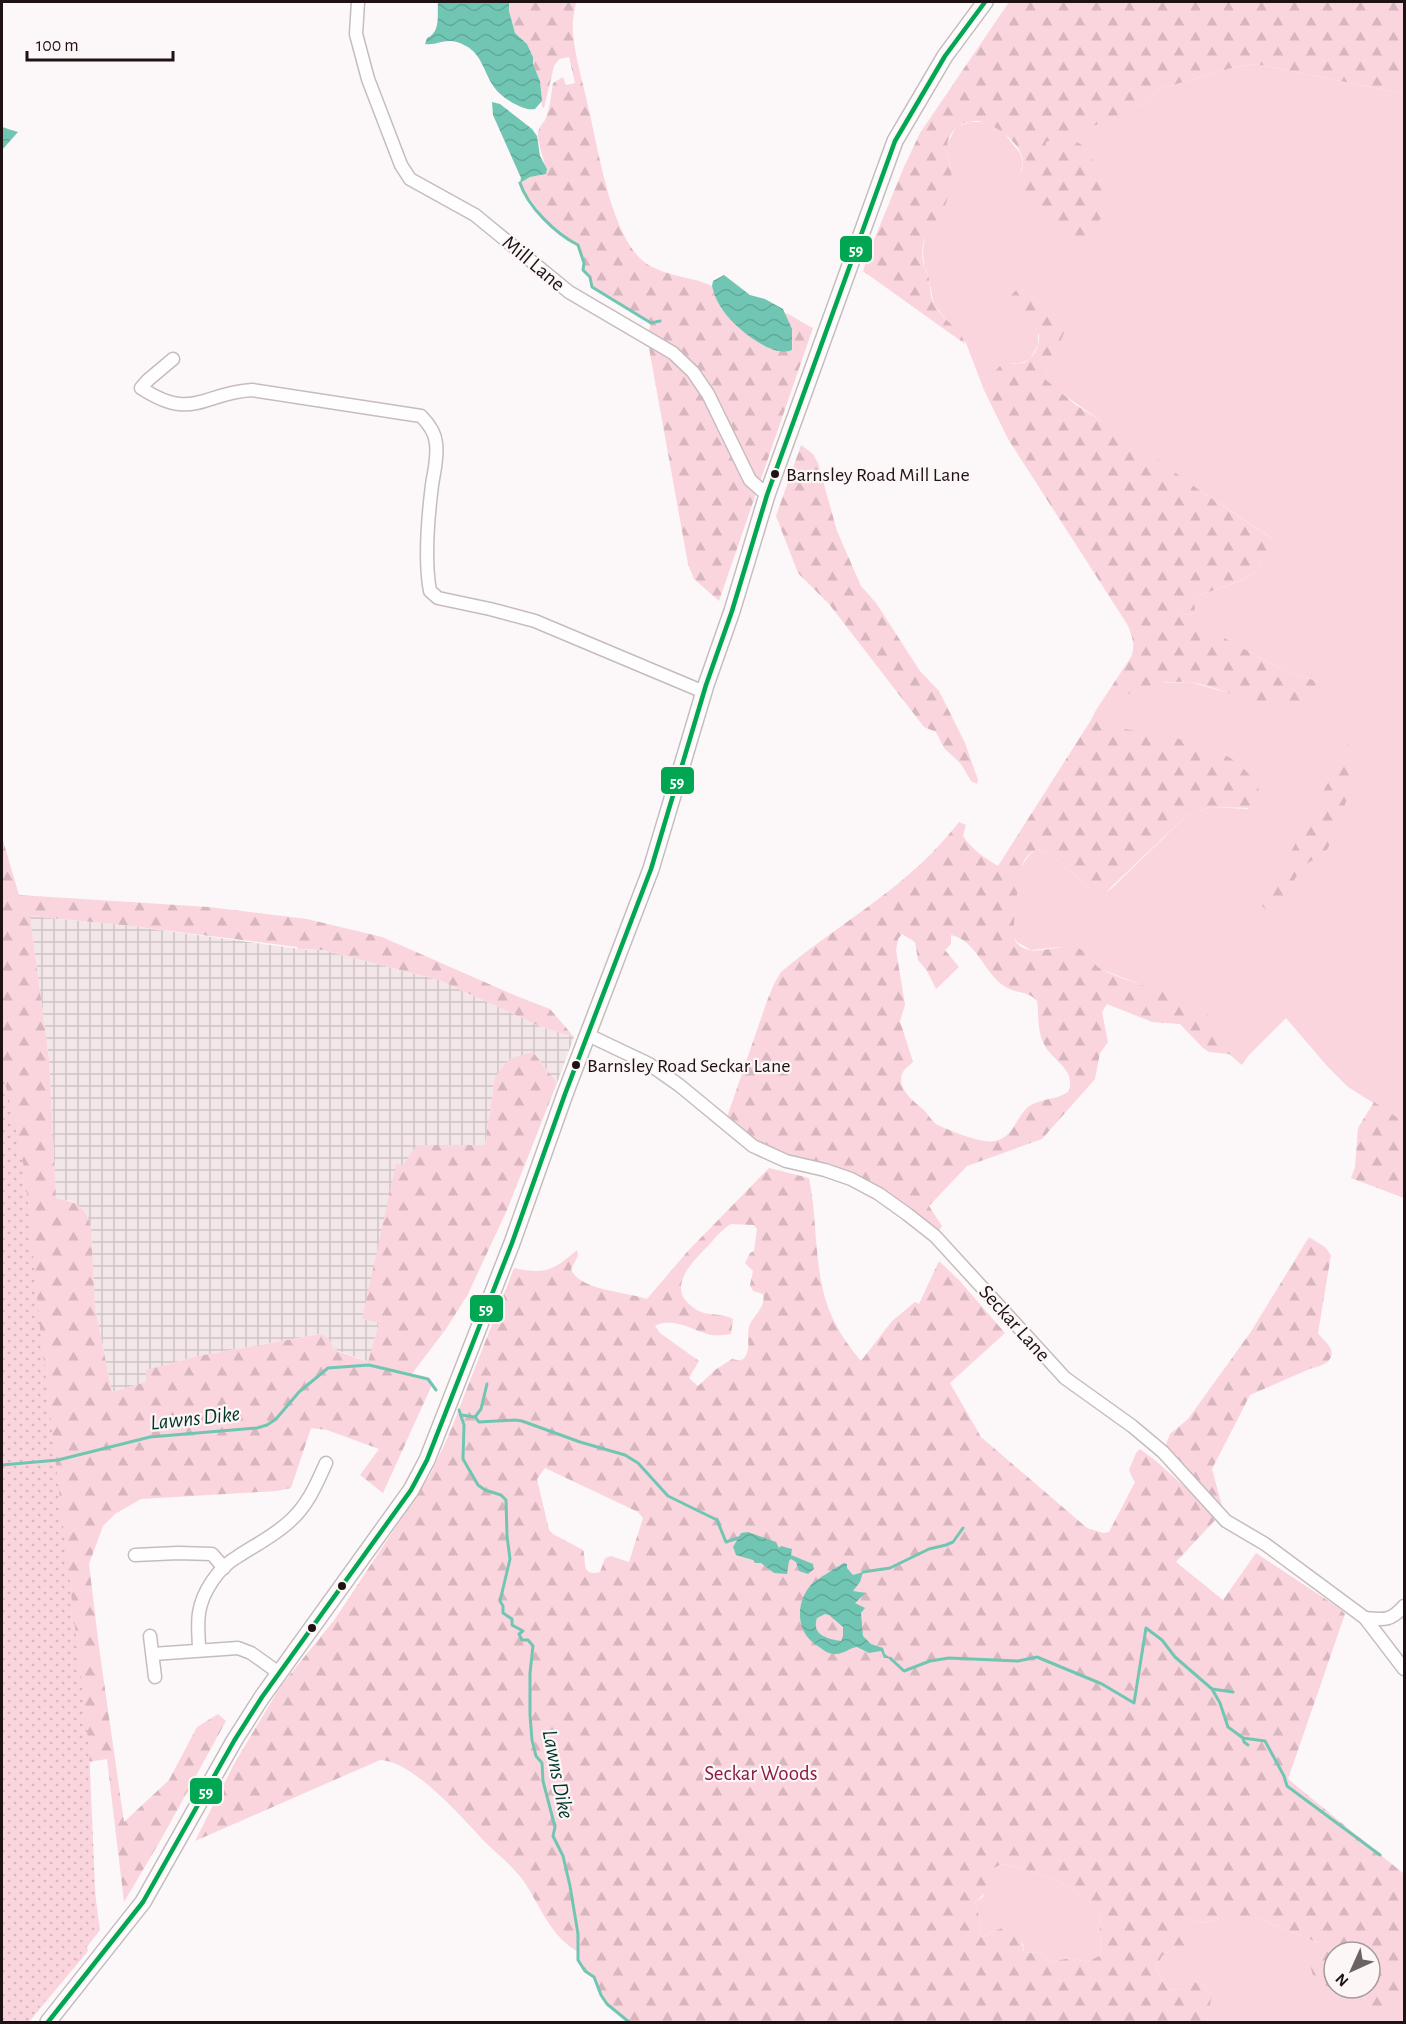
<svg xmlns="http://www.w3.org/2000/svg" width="1406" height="2024" font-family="'Alegreya Sans',sans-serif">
	<defs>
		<pattern id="industrial-grid" width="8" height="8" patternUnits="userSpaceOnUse" patternTransform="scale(1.5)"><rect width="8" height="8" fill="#f3e6e8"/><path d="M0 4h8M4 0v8" fill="none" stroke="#d0c4c6"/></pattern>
		<pattern id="forest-firs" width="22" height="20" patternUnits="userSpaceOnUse" patternTransform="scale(1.5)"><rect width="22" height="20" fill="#fbd5de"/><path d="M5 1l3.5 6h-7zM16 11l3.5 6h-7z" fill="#d7b6be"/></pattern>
		<pattern id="park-dots" width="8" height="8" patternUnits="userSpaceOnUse" patternTransform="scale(1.5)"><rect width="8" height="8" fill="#fbd5de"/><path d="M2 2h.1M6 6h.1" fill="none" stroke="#d7b6be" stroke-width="1.8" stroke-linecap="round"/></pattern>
		<pattern id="water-waves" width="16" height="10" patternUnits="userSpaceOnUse" patternTransform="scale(1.5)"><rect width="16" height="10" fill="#71c6b3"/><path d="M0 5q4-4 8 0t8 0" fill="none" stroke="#61a999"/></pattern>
	</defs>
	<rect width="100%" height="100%" fill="#fcf7f8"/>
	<polygon fill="url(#industrial-grid)" points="30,916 123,925 308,950 323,950 439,980 544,1028 574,1037 557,1083 533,1052 495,1078 485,1146 417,1145 362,1319 379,1323 369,1362 333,1349 328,1337 320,1334 198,1356 147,1370 146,1382 112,1392 95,1308 91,1227 88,1218 83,1210 72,1201 56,1198 49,1059"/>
	<g fill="#fbd5de">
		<path d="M1256,64L1404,94V1122L1348,1087L1327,1066L1286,1018L1248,1056L1191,1004L1098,968L1082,950L1060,947L1031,950L1017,942L1013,936C1016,910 1012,863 1037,849L1049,853L1091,889L1106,892L1112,888L1187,815L1211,807L1248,809L1252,779L1227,756L1215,750L1185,741L1111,728L1091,720L1096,710L1136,689L1155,683L1190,682L1277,707L1318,682L1276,666L1175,612L1179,609C1184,613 1188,617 1194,613V597C1208,592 1247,581 1256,571C1261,565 1260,556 1266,550L1268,552L1272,538L1202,492L1050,385L1046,380V375L1060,341L1064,324L1044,305L1032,298L1022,289L1034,324L1038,331V345L1030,359L1018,364L1012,363L1000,366L984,390L966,343L934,305L928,274L924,267L923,250L925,236L951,170L946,146L956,127L969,122H984L992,125L1005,134L1020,153L1023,162L1021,171L1025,192L1033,206L1095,166C1080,135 1074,145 1046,146V142L1141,105L1153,94L1163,88L1235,67Z"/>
		<path d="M1002,1864C1038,1872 1073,1883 1099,1911L1101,1955L1087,1962L1071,1958L1048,1962L1040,1953L1024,1952L1023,1944L1004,1927L981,1937L980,1919L975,1902L983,1897L990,1870Z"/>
		<polygon points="1228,1917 1255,1917 1319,1943 1328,1987 1361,1994 1371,2008 1393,2007 1404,2004 1404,2022 1209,2022 1207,2019 1211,1993 1200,1984 1182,1989 1169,1990 1160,1977 1156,1968 1162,1956 1174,1948 1186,1951 1179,1922 1187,1918 1205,1923"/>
	</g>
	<g fill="url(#forest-firs)" fill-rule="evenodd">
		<path d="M509,2H576C574,12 572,22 573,33C575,58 583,82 588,106C598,147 610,233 643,261C661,276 691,276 712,286C714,294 718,304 724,312C734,325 776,357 792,350C793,336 791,325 784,313C792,314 803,324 813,328L719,601L694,579L688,564L647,337L651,323L592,287L590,277L583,270L584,263L578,245L551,227L522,189L520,183L530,177L546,174C546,162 539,150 538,137C537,130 541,126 545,120C550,110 551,94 553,83L563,77L566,85L575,83L569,57L559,59L554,66L544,108L542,107L540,81L533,64V57L527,44L515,33L509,11Z"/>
		<path d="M1009,2H1404V94L1256,64L1235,67L1163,88L1153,94L1141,105L1073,135L1046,142V146H1049C1056,145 1068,141 1076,142C1089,144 1106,184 1106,196C1105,209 1097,234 1085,240C1064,250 1026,201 1021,184C1018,176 1023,170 1023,162C1023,144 994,123 978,121C967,121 957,124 951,134C941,151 954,164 951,182C950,192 945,208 940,217C937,222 932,226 928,231C922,240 921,256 924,267C925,270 927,272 928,275C931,285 929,296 935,306C943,320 962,330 965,344L863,271L871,247L904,167L920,133Z"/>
		<path d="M1022,289L1032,298L1044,305L1064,324V333L1046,375V380L1076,405L1128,438L1202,492L1276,541L1278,549L1272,553L1266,551C1259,557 1261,566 1256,571C1246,581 1208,592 1194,597C1193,603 1196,607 1194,613C1188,617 1184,613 1179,609L1176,612L1276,666L1318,682C1311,691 1303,704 1291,706C1263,713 1218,684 1187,682C1148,680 1130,694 1096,710L1131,657C1136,645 1132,635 1127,624L1008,439L984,390C989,383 993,372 1000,366C1005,361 1011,364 1017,364C1030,364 1039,349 1039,338C1039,333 1037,328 1034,325C1025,317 1002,314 1011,296C1014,291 1017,290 1022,289Z"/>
		<polygon points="801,445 813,454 818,463 837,531 861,586 876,603 920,671 939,691 965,743 978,780 977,784 971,781 961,764 944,748 936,732 924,727 829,604 798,573 776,516"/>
		<path d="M1091,720C1141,739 1224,731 1255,783C1261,793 1263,799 1255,808L1211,807L1187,815L1106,892L1098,893L1091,889L1049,853L1037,849C1032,852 1027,855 1024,861C1019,872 1010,934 1016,942C1032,962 1062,939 1082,950C1090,955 1093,965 1101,969C1130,984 1163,988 1191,1004C1213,1016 1231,1037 1248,1056L1242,1065L1229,1054L1209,1052L1203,1048L1180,1024L1152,1022L1107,1004L1102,1012L1108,1042L1100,1053L1095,1079L1042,1139L967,1166L929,1206L942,1226L935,1236L879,1194L786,1161L725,1123L767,1001L774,984L781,972C843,920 908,888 959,822L966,825L963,836C971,849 985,858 998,866ZM902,934L915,942L918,960L927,971L936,989L959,967L945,950L951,944V935C976,940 983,972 1004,986C1015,994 1028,990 1037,1001C1039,1015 1037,1031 1044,1044C1051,1060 1078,1070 1068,1092C1055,1101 1037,1098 1026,1109C1015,1120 1013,1137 995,1141C983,1144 950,1131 938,1125C932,1122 928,1114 923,1109C913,1101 895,1087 903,1072C905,1068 910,1065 913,1062L900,1021L905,1005L896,950L898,939Z"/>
		<path d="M1353,736L1356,740V746L1347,782V799L1328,848C1323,858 1310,859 1302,868C1292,881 1287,897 1277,910L1268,911L1262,906Z"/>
		<path d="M2,837L19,895L209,907L307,919L382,937L514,995L550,1009L574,1037L544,1028L439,980L323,950L298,949L297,947L123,925L30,916L49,1059L56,1198C76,1202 85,1205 91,1227L95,1308L112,1392L146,1382V1370L198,1356L320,1334L328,1337L334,1350L368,1362L379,1323L362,1319L396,1164L403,1165L417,1145H485L495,1077L509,1059L533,1052L557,1083L507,1210L468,1294L446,1329L411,1375L428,1379L432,1385L383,1493L360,1475L379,1449L327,1430L311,1428L291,1488L277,1491L141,1499L115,1514L103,1526L89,1564L99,1647L124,1822L169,1780L197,1727L218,1714L226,1721L163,1836L124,1902L107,1759L88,1762L89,1849L100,1930L97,1934L91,1936L86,1944L88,1951L29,2022H2Z"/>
		<polygon points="1374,1102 1404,1122 1404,1198 1351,1178 1355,1167 1358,1128"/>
		<path d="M769,1168L809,1178C819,1226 812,1279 835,1323C842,1337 851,1349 861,1361L892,1321L915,1302L919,1304L939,1261L959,1280L1005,1333L950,1383L981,1437L1087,1528L1103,1533L1109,1532L1135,1482L1129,1470L1136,1453L1140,1449L1156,1461L1218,1517L1176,1562L1223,1600L1256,1553L1339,1608L1345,1614L1288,1779L1404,1874V2004L1378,2012L1371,2008L1361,1994C1345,1990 1310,1989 1311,1965C1311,1959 1317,1949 1319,1943L1255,1917H1228L1205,1923L1187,1918L1180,1922L1186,1929L1191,1940L1186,1952L1174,1948L1162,1956L1156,1968L1160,1977L1169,1990L1182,1989L1190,1981L1200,1984L1212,1994L1207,2019L1209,2022H629C623,2015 614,2011 607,2004C600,1996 600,1987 595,1979C588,1967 577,1970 579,1952C551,1938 540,1905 523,1880C513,1867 499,1855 487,1844C464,1820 414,1761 380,1760L195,1841L234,1764L280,1687L335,1619L430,1475L448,1437L514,1268C545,1275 554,1270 577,1250L578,1256L571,1269C578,1290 627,1292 647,1299L687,1252ZM731,1224L754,1225L757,1229L754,1251L750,1253L745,1263L753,1271L750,1285L753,1291L763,1294C766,1307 755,1314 750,1324C745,1336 752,1347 745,1357C742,1362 737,1360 732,1359L715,1370L698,1386L689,1378L699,1361L660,1333L655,1326C673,1316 693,1331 711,1335C717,1336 724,1335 731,1334L733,1319C722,1312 708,1317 697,1310C663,1290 691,1263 708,1246C716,1237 721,1230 731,1224ZM545,1468L638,1512L643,1518L629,1562L611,1556L605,1558L600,1572C580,1577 587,1561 583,1550L553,1534L549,1530L537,1479ZM1002,1864C1038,1872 1073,1883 1099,1911L1101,1955L1087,1962L1071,1958L1048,1962L1040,1953L1024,1952L1019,1933L1004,1927L981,1937L980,1919L975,1902C987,1894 990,1883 990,1870ZM1334,1952H1370V1988H1334Z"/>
		<path d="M1309,1237L1325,1247L1331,1255L1318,1333C1321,1338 1328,1343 1331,1349C1335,1361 1321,1367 1312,1368L1250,1395L1212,1469L1226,1521L1163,1452L1170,1434L1188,1419L1250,1333Z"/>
	</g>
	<polygon fill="url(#park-dots)" points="2,1068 25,1172 40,1328 89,1747 97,1934 28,2022 2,2022"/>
	<g fill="url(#water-waves)" fill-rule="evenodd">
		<path d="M438,2H509V11L515,33L527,44L533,57V64L540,81L542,101L535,109C527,110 524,108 517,105C507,100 498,94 492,84C484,71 481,54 466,46C446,35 440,46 425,44L427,38C441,32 437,15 438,2Z"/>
		<polygon points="492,102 500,104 532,129 537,136 540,156 547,169 546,174 530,177 520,183 521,178 493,115"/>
		<polygon points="2,127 18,132 2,150"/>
		<path d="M724,275L750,295L765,299L783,309L792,329V350C772,359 735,327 724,312C718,304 714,295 712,286L713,281Z"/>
		<polygon points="748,1532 776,1542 779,1548 781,1546 792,1549 791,1555 813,1564 814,1569 808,1574 799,1571 796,1562 791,1559 789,1561 787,1574 774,1573 761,1563 755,1563 753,1560 736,1555 733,1547 741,1533"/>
		<path d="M844,1563L847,1564V1568L853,1575L863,1572L860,1582L853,1591L866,1593L855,1603L865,1608L861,1613L863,1636L871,1644L883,1648L885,1654L890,1658H884L881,1651L869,1653L857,1647C849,1648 844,1654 836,1654C828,1655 821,1648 815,1644C797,1632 795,1604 810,1586C814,1581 837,1567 844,1563ZM825,1614L829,1615L843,1627V1636L841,1641C828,1639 811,1635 817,1618Z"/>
	</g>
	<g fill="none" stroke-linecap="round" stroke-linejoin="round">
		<g stroke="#71c6b3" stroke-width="3">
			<path d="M520,183C528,207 556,234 578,245L584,263L583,270L590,277L592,287L651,323L660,321"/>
			<polyline points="459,1410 464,1425 463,1459 478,1485 485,1490 501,1495 506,1500 507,1536 510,1559 500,1601 503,1606 503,1613 512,1619 512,1625 523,1631 519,1634 522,1640 528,1640 533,1646 530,1673 530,1715 532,1740 536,1756 542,1763 543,1781 555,1827 553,1836 563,1856 570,1886 578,1934 578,1960 585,1971 594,1977 601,1995 607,2004 629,2022"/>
			<polyline points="461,1415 475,1417 479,1422 515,1420 522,1421 580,1442 625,1455 638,1463 668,1496 717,1520 726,1542 738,1538"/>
			<polyline points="475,1417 481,1409 487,1384"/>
			<polyline points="2,1465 58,1460 150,1437 257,1428 267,1425 276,1419 299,1392 328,1368 369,1365 428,1379 436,1390"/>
			<polyline points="863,1572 890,1568 929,1549 946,1545 953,1542 963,1528"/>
			<polyline points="890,1658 904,1671 930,1661 949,1658 1018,1661 1037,1657 1102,1684 1134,1703 1146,1628 1162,1640 1175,1657 1212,1689 1220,1703 1228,1727 1243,1738 1265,1741 1284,1776 1287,1786 1380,1855"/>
			<polyline points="1212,1689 1233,1692"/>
			<polyline points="1243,1738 1244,1742 1248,1745"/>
		</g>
		<defs>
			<g id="minor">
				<polyline points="358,2 356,34 368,79 401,165 410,179 475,215 569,292 673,353 693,372 708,394 750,480 767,495"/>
				<path d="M173,359L148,380L141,388C193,422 202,393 252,390L421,416C429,424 435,432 436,443C438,458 434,471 432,485C428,517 424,559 430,591L438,598L490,609L535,621L704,692"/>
				<polyline points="588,1035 649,1064 679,1085 753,1146 786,1161 825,1170 851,1179 879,1194 907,1214 935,1236 1065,1378 1132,1426 1163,1452 1226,1521 1265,1544 1365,1618 1404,1669"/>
				<polyline points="135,1555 178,1553 212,1554 224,1568"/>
				<path d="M1365,1618C1385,1620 1391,1621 1404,1606"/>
				<polyline points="150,1636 155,1677"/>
				<path d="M199,1650C199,1638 197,1625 199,1613C202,1592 219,1567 237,1557C255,1545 274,1536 290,1521C308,1505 317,1483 326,1463"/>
				<polyline points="153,1654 238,1648 251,1653 279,1673"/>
			</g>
			<polyline id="major" points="48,2022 143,1902 234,1741 262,1697 411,1490 427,1460 512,1243 565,1094 651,869 706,685 732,611 767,495 895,141 945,56 985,2"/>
		</defs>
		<use href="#minor" stroke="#c6bcbe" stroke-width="15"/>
		<use href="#major" stroke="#c6bcbe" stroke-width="18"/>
		<use href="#minor" stroke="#fffefe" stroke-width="12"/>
		<use href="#major" stroke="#fffefe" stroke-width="15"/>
		<defs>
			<polyline id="bus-1" points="48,2022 143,1902 234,1741 262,1697 411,1490 427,1460 512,1243 565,1094 651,869 706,685 732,611 767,495 895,141 945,56 985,2"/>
		</defs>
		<use href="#bus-1" stroke="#fdf6f7" stroke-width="9"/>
		<use href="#bus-1" stroke="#00a651" stroke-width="4.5"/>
	</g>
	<g fill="#1e1214" stroke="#fdf6f7" stroke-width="2">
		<circle cx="775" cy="474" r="5"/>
		<circle cx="576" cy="1065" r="5"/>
		<circle cx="342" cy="1586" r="5"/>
		<circle cx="312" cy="1628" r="5"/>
	</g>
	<g text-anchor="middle" stroke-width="4.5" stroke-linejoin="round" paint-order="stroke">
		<g font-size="20" fill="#1e1214" stroke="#fdf6f7" text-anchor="start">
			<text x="786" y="481">Barnsley Road Mill Lane</text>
			<text x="587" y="1072">Barnsley Road Seckar Lane</text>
		</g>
		<g font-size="21" fill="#1e1214" stroke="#fdf6f7">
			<text transform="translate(534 263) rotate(40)" y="7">Mill Lane</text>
			<text transform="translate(1015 1323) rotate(48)" y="7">Seckar Lane</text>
		</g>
		<g font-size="21" fill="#8b1e45" stroke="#fdf6f7">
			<text x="761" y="1780">Seckar Woods</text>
		</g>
		<g font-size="22" font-style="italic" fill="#00362a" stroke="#fdf6f7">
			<text transform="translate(195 1417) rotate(-6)" y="8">Lawns Dike</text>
			<text transform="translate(559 1774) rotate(79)" y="8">Lawns Dike</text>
		</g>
	</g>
	<g stroke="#fdf6f7" stroke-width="2">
		<rect x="839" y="235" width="34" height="28" rx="6" fill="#00a651"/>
		<rect x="660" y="766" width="35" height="29" rx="6" fill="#00a651"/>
		<rect x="469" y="1294" width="35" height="29" rx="6" fill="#00a651"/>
		<rect x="189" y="1777" width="34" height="28" rx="6" fill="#00a651"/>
	</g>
	<g font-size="16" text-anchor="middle" font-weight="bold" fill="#fff">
		<text x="856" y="255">59</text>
		<text x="677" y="787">59</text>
		<text x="486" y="1314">59</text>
		<text x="206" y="1797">59</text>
	</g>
	<rect width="1406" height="2024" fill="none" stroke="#1e1214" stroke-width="6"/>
	<g transform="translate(1352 1970) rotate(225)"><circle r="28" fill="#fdf6f7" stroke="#a49b9c" stroke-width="1.5"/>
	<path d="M0-4.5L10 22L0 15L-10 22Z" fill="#6c6264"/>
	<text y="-9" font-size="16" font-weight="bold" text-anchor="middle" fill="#1e1214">N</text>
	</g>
	<path d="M27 51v9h146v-9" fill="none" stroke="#1e1214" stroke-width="3"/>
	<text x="36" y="51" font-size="18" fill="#1e1214" stroke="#fdf6f7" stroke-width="4.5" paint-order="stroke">100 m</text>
</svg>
